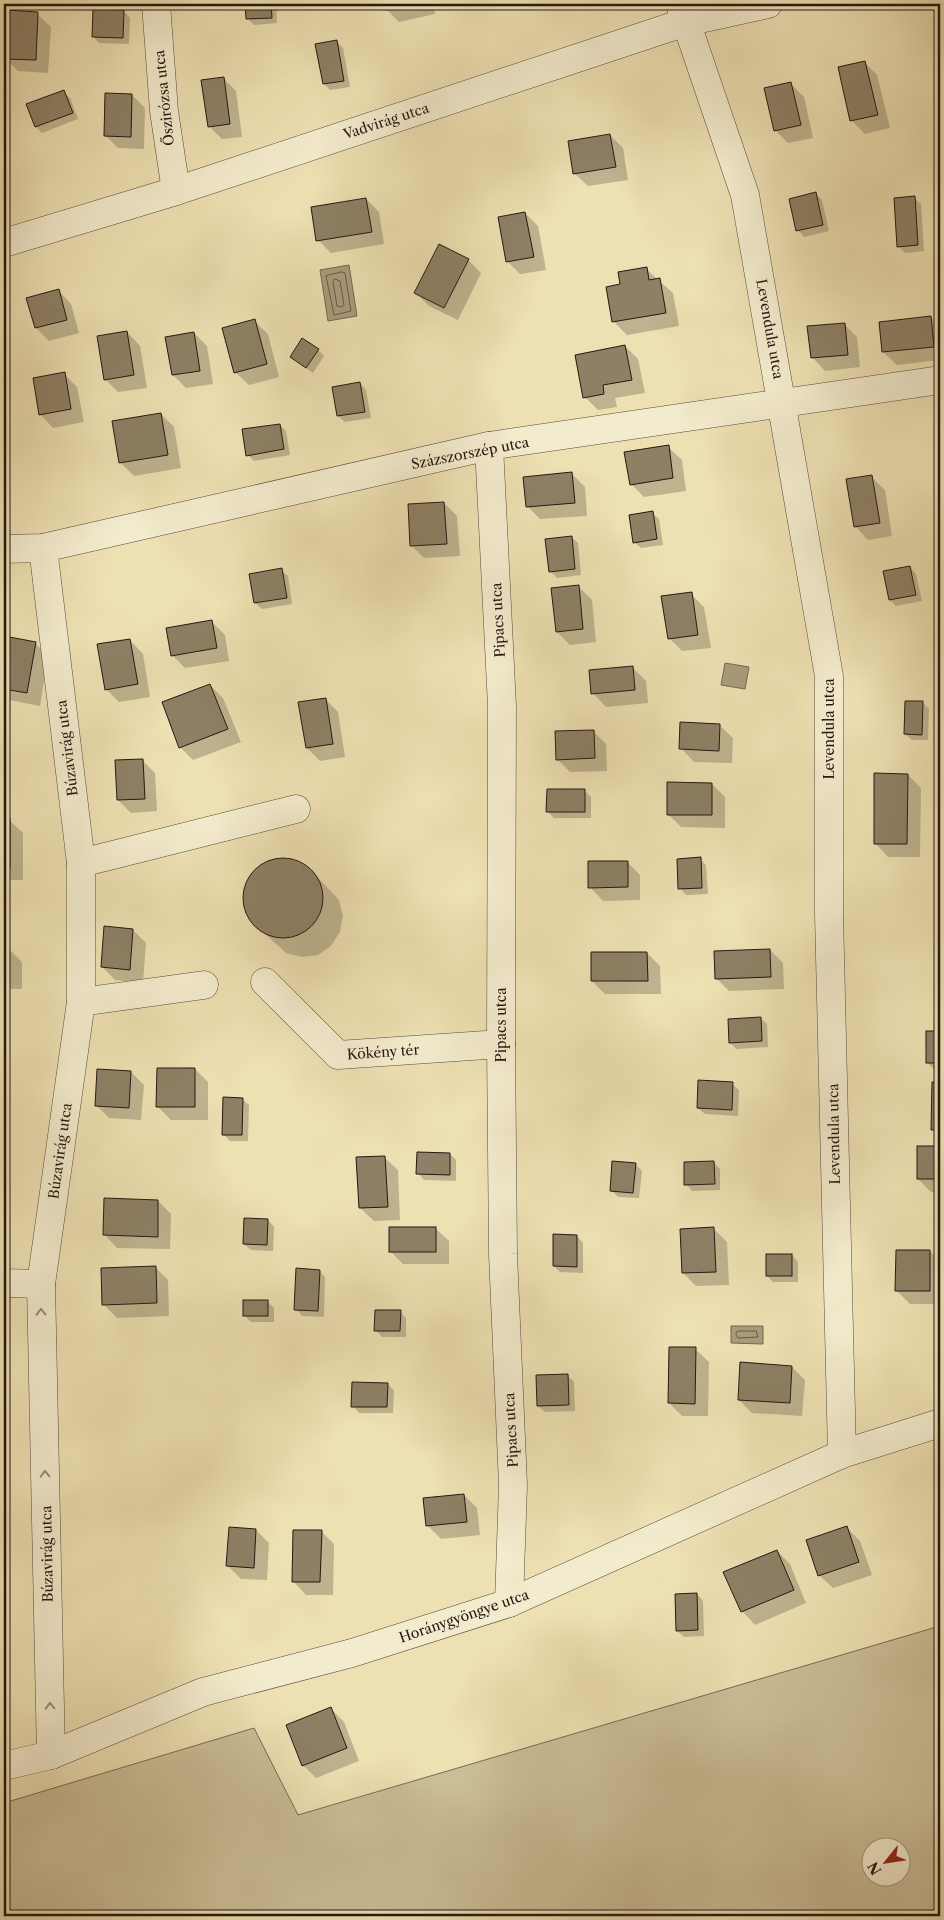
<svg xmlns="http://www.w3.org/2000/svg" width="944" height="1920" font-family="'Libre Caslon Text',serif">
	<rect width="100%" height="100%" fill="#ede0b2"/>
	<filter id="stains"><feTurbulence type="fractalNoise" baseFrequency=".004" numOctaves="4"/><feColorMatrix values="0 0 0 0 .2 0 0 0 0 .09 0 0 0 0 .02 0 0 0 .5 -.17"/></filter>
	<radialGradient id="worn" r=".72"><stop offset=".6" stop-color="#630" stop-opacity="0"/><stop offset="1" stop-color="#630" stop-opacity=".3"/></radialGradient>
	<path fill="#cbbe97" stroke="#786a54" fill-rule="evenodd" d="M940,1626V1916H4V1803L254,1728L298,1815ZM872,1848H902V1878H872Z"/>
	<g fill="#a99c7c" stroke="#746752">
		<polygon points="349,265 357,316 328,321 320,270"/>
		<polygon points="725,663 749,667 745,689 721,685"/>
		<polygon points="731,1326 763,1326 763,1344 731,1343"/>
	</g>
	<g fill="#0003">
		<polygon points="247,4 276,4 277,23 254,25 248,19"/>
		<polygon points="385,4 433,4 435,14 399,22 386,9"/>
		<polygon points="124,11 130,18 129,44 99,43 93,36"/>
		<polygon points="37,14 51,27 48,73 18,71 5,58"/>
		<polygon points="336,41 343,48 350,87 330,90 324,84"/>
		<polygon points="864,62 877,75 890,128 865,134 851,120"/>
		<polygon points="223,78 236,91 242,137 222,139 209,126"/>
		<polygon points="791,84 804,97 813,138 788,143 775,130"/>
		<polygon points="63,92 70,98 78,119 42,133 36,127 28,105"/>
		<polygon points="132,95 145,108 144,149 118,148 105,135"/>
		<polygon points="610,135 623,148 628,180 588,186 574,173"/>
		<polygon points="816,194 822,200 829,231 804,237 798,230"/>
		<polygon points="914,198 921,204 924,251 905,253 898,246"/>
		<polygon points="366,199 379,212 384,244 331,253 318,240"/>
		<polygon points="525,213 538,226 546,270 520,274 507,261"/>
		<polygon points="468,260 481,273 458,320 429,306 416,293"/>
		<polygon points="646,269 673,293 679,326 627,335 613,321 622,285"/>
		<polygon points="58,290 71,304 79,333 49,341 36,328"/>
		<polygon points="931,317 940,327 940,360 897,365 883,352"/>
		<polygon points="254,321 268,334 279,377 249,385 235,372"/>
		<polygon points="844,324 857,337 860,367 825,371 812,357"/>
		<polygon points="127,332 140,346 147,388 118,392 105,379"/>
		<polygon points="194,333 207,346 213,384 186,388 173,375"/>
		<polygon points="625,346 638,359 645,393 615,398 617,407 598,410 585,397"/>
		<polygon points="318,350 324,356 313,373 291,357"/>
		<polygon points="64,374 77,387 84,422 53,428 40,414"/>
		<polygon points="360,383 366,390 371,418 345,422 338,416 334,388"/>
		<polygon points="161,414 174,427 181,468 134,476 120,462"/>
		<polygon points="280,425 286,431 290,455 254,461 248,455"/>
		<polygon points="668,447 682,460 686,491 644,497 631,484"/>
		<polygon points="572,474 585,487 587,516 540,519 527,506"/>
		<polygon points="871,477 885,490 892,536 868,540 855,526"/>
		<polygon points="444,503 457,516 460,556 424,558 411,545"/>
		<polygon points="652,513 659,519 663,545 641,548 634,542"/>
		<polygon points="571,537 578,543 581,575 557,578 550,571"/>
		<polygon points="910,567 916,574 922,601 896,606 890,600"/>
		<polygon points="281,570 288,576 292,604 262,609 255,603"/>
		<polygon points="579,587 592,600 596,642 570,645 557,632"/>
		<polygon points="691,594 704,607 711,648 682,651 669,638"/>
		<polygon points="212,622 225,635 229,661 185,668 172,655"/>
		<polygon points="4,637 35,643 48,656 40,706 4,699"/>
		<polygon points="130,640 143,654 150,697 119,702 106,689"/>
		<polygon points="633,668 646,681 648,703 606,707 593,693"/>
		<polygon points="210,685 223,698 241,742 193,760 180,747"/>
		<polygon points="325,699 338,712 345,757 320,761 307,748"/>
		<polygon points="922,702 929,709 928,740 912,740 905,734"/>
		<polygon points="719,725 733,738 732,763 694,762 681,748"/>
		<polygon points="593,731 606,744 607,771 570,772 557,759"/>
		<polygon points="142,760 155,773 157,811 131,813 118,800"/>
		<polygon points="908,775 921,788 920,857 888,857 875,843"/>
		<polygon points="712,784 725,797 725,828 681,827 668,814"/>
		<polygon points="585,791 591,797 591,818 554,818 547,811"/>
		<polygon points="4,820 9,820 23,833 23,880 4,880"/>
		<polygon points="277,859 294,860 308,867 339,900 343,916 340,932 331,946 318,955 302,957 286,953 253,923 246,908 245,892 250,876 262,865"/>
		<polygon points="700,859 706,865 708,894 686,895 680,888"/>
		<polygon points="627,862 640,875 640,900 603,901 590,887"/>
		<polygon points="133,930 146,943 143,983 115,980 102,967"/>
		<polygon points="4,949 9,949 22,962 22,989 4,989"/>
		<polygon points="770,950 783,963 784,989 729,991 716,978"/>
		<polygon points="647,953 660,966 661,994 605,994 592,981"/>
		<polygon points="760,1018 767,1024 768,1047 736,1049 730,1042"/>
		<polygon points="928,1032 940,1032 940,1076 927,1062"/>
		<polygon points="195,1069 208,1082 208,1120 171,1120 158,1107"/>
		<polygon points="131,1072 144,1085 141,1120 109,1118 96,1105"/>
		<polygon points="933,1083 940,1083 940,1137 933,1129"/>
		<polygon points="732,1084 739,1090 738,1116 705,1114 698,1108"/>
		<polygon points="242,1099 249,1105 248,1141 230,1141 223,1134"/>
		<polygon points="919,1147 940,1147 940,1192 931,1192 918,1179"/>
		<polygon points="450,1154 456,1160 456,1181 424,1180 418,1173"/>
		<polygon points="384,1157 398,1170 400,1220 374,1221 360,1208"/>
		<polygon points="713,1162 720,1169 720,1190 692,1191 686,1184"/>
		<polygon points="635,1164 642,1171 639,1198 618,1197 611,1190"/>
		<polygon points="158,1201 171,1214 170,1249 117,1248 104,1234"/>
		<polygon points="268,1220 274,1227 273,1251 251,1250 244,1244"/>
		<polygon points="435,1228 449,1241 449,1264 403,1264 390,1251"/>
		<polygon points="714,1229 727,1242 729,1285 696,1286 683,1273"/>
		<polygon points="577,1236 583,1243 583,1273 560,1272 554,1266"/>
		<polygon points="930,1251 940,1262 940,1304 910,1304 896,1290"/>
		<polygon points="792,1255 798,1262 798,1282 773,1282 767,1276"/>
		<polygon points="155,1267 168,1280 169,1316 117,1318 104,1305"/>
		<polygon points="319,1271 325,1277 324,1317 302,1316 296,1309"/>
		<polygon points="267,1301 274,1308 274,1322 251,1322 245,1316"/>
		<polygon points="400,1312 406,1318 406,1337 382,1337 376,1330"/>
		<polygon points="695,1349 709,1362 708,1416 682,1416 669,1403"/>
		<polygon points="792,1367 805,1380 802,1416 752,1413 739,1400"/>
		<polygon points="568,1376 574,1382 575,1411 545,1412 538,1406"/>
		<polygon points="387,1384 394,1390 393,1413 359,1413 353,1406"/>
		<polygon points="464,1495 477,1508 480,1535 441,1539 427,1525"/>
		<polygon points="847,1528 860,1541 872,1575 833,1588 819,1575"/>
		<polygon points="256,1530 269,1543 267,1580 241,1579 227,1565"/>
		<polygon points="321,1531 334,1544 333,1595 306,1595 293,1581"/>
		<polygon points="777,1551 790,1564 806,1603 755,1625 742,1611"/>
		<polygon points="697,1594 703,1601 704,1636 684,1637 677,1631"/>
		<polygon points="4,1635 7,1638 9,1676 4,1676"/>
		<polygon points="331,1709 344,1722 359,1761 316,1778 303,1765"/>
	</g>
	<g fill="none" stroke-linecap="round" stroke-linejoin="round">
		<g stroke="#675a47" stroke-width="1">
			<polygon points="342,272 345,273 351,311 334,315 326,276"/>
			<polygon points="335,279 340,281 344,305 342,307 337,306 333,282"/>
			<polygon points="738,1331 756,1331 758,1337 738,1338 736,1334"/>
		</g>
	</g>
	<g fill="#8d8065" stroke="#251712">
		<polygon points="245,4 271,4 272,18 246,19"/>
		<polygon points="384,4 411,4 385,10"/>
		<polygon points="93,9 124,10 123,38 92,37"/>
		<polygon points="6,10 38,12 36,60 4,59"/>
		<polygon points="337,40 344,81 323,84 315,44"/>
		<polygon points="865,61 878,115 850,121 838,67"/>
		<polygon points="224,77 230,124 208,127 201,80"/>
		<polygon points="791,82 801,125 774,131 764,88"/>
		<polygon points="64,90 73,113 35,127 26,104"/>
		<polygon points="105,93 132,94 131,137 104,136"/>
		<polygon points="610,134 616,167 573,174 568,141"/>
		<polygon points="816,192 823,225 796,231 789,199"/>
		<polygon points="915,196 918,245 897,247 894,198"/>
		<polygon points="366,198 372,232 316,241 311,207"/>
		<polygon points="525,212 534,257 506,262 498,217"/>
		<polygon points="439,244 469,259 444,308 414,293"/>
		<polygon points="647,267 649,280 660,278 666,313 612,322 606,287 620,284 618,272"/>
		<polygon points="59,289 67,320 35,328 26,298"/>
		<polygon points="931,316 934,347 882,352 879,322"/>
		<polygon points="255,319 267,364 234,373 222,328"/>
		<polygon points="845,323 848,355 811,358 807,326"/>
		<polygon points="127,331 134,375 104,380 97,336"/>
		<polygon points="194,332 200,371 172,375 165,337"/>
		<polygon points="302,338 319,349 306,368 290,357"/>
		<polygon points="625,345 632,380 603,385 604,394 583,398 575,355"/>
		<polygon points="65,372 71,409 39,415 33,378"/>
		<polygon points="360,382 365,412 337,416 332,387"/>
		<polygon points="161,413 168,455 119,463 112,421"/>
		<polygon points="280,424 284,449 246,456 242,429"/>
		<polygon points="669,445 673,478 630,485 624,452"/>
		<polygon points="572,472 575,503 526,507 523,477"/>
		<polygon points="872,475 880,523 854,527 846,479"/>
		<polygon points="444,502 447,544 410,546 408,504"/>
		<polygon points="653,511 657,539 633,543 629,515"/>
		<polygon points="572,536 575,569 549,572 545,539"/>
		<polygon points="910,566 916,595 889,600 883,571"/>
		<polygon points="282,568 287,598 254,603 249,574"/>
		<polygon points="579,585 583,629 556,632 551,588"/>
		<polygon points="692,592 698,635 668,639 661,596"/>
		<polygon points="212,620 217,648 171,656 166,628"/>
		<polygon points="4,636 36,642 27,693 4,689"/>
		<polygon points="130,639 138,684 105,690 97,644"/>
		<polygon points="633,666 635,690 591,694 589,670"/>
		<polygon points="210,684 228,729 179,748 162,702"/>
		<polygon points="326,698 333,744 306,748 298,702"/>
		<polygon points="905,701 923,701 922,735 904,734"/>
		<polygon points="680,722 720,724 719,751 679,749"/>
		<polygon points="594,730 595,758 556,760 555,731"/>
		<polygon points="143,759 145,799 117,800 115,760"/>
		<polygon points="874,773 908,774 907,844 874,844"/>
		<polygon points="667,782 712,783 712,815 667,815"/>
		<polygon points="547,789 585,789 585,812 546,812"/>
		<rect x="4" y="819" width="6" height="48"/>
		<polygon points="701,857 702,888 678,889 677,859"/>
		<circle cx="283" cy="898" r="40"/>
		<polygon points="588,861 628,861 628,887 588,888"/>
		<polygon points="104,926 133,929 130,970 101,967"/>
		<rect x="4" y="948" width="5" height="29"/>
		<polygon points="770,949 771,977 715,979 714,951"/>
		<polygon points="591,952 647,952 648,981 591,981"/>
		<polygon points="761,1017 762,1041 729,1043 728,1019"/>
		<rect x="926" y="1031" width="14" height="32"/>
		<polygon points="157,1068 195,1068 195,1107 156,1107"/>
		<polygon points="97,1069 131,1071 129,1108 95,1106"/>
		<polygon points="698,1080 733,1082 732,1110 697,1108"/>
		<polygon points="932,1082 940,1082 940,1130 931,1130"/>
		<polygon points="223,1097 243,1098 242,1135 222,1135"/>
		<rect x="917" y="1146" width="23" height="33"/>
		<polygon points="417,1152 450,1153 450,1175 416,1174"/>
		<polygon points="385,1156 388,1207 359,1208 356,1157"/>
		<polygon points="612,1161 636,1163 633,1193 610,1191"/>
		<polygon points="714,1161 715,1184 684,1185 684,1162"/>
		<polygon points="104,1198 158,1200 158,1237 103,1235"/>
		<polygon points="244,1218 268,1219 267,1245 243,1244"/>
		<rect x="389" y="1227" width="47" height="25"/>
		<polygon points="714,1227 716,1272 682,1273 680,1229"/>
		<polygon points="553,1234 577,1235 577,1267 553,1266"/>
		<polygon points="896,1250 930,1250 930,1291 895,1291"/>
		<rect x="766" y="1254" width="26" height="22"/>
		<polygon points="156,1266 157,1303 102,1305 101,1268"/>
		<polygon points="296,1268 320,1270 318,1311 294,1310"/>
		<rect x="243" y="1300" width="25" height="16"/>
		<polygon points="375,1310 401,1310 400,1331 374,1331"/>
		<polygon points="669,1347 696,1347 695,1404 668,1403"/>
		<polygon points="740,1362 792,1366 790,1403 738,1400"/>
		<polygon points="568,1374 569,1405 537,1406 536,1375"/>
		<polygon points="352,1382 388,1383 387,1407 351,1407"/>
		<polygon points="464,1494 467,1522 426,1526 423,1498"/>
		<polygon points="847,1526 859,1562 818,1576 806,1540"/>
		<polygon points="229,1527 256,1529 254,1568 226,1566"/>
		<polygon points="293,1530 322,1530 320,1582 292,1582"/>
		<polygon points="777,1550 794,1590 741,1612 723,1572"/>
		<polygon points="697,1593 698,1630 676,1631 675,1594"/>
		<polygon points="331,1707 347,1748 302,1766 286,1725"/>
	</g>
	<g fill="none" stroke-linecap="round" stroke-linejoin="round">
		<defs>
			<g id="minor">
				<polyline points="156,4 164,111 176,191"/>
				<polyline points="680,4 745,195 829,676 829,914 842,1454"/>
				<polyline points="4,243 176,191 686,22 768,4"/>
				<polyline points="489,446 502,706 501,1044 503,1254 513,1485 509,1603"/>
				<polyline points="43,548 81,863 81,1002 41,1284 51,1755"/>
				<polyline points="4,549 43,548 489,446 940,380"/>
				<polyline points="81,863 296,809"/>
				<polyline points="265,982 338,1055 501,1044"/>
				<polyline points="81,1002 204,985"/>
				<polyline points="4,1283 41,1284"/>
				<polyline points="4,1766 51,1755 203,1692 352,1653 509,1603 842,1454 940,1423"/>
			</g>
		</defs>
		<use href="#minor" stroke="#57493a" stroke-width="29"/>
		<use href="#minor" stroke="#f3ebcd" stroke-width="28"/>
	</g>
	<defs><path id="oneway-chevron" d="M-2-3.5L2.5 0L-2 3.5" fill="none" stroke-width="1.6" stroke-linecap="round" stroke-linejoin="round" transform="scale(1.25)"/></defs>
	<g stroke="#968c79">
		<use href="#oneway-chevron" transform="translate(41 1312) rotate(-91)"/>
		<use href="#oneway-chevron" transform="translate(45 1474) rotate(-91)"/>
		<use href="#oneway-chevron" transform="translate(50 1706) rotate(-91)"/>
	</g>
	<g text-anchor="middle" stroke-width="4" stroke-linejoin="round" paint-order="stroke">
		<g font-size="14" fill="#251712" stroke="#f3ebcd">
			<text transform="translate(164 98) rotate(-96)" y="5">Őszirózsa utca</text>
			<text transform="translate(386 121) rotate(-18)" y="5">Vadvirág utca</text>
			<text transform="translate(770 329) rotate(80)" y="5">Levendula utca</text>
			<text transform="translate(470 453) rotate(-11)" y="5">Százszorszép utca</text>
			<text transform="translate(498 620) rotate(-93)" y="5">Pipacs utca</text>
			<text transform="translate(829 729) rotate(-90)" y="5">Levendula utca</text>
			<text transform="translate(67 748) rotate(-97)" y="5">Búzavirág utca</text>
			<text transform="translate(501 1025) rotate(-90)" y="5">Pipacs utca</text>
			<text transform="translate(383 1052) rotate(-4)" y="5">Kökény tér</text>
			<text transform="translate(834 1134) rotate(-91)" y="5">Levendula utca</text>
			<text transform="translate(60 1151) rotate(-82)" y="5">Búzavirág utca</text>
			<text transform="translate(511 1430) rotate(-93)" y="5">Pipacs utca</text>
			<text transform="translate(47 1554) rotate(-91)" y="5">Búzavirág utca</text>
			<text transform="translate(464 1616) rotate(-19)" y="5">Horánygyöngye utca</text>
		</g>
	</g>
	<rect width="944" height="1920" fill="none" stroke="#ede0b2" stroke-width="20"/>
	<rect x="5" y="5" width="934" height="1910" fill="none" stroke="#251712" stroke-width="2.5"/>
	<rect x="10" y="10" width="924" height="1900" fill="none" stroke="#251712"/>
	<g transform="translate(886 1862) rotate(240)"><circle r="24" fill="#f3ebcd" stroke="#a19682"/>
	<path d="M0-4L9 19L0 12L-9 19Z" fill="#8f2418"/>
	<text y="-8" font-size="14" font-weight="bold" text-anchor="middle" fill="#251712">N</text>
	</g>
	<rect width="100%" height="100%" filter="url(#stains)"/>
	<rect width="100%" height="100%" fill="url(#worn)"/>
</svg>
